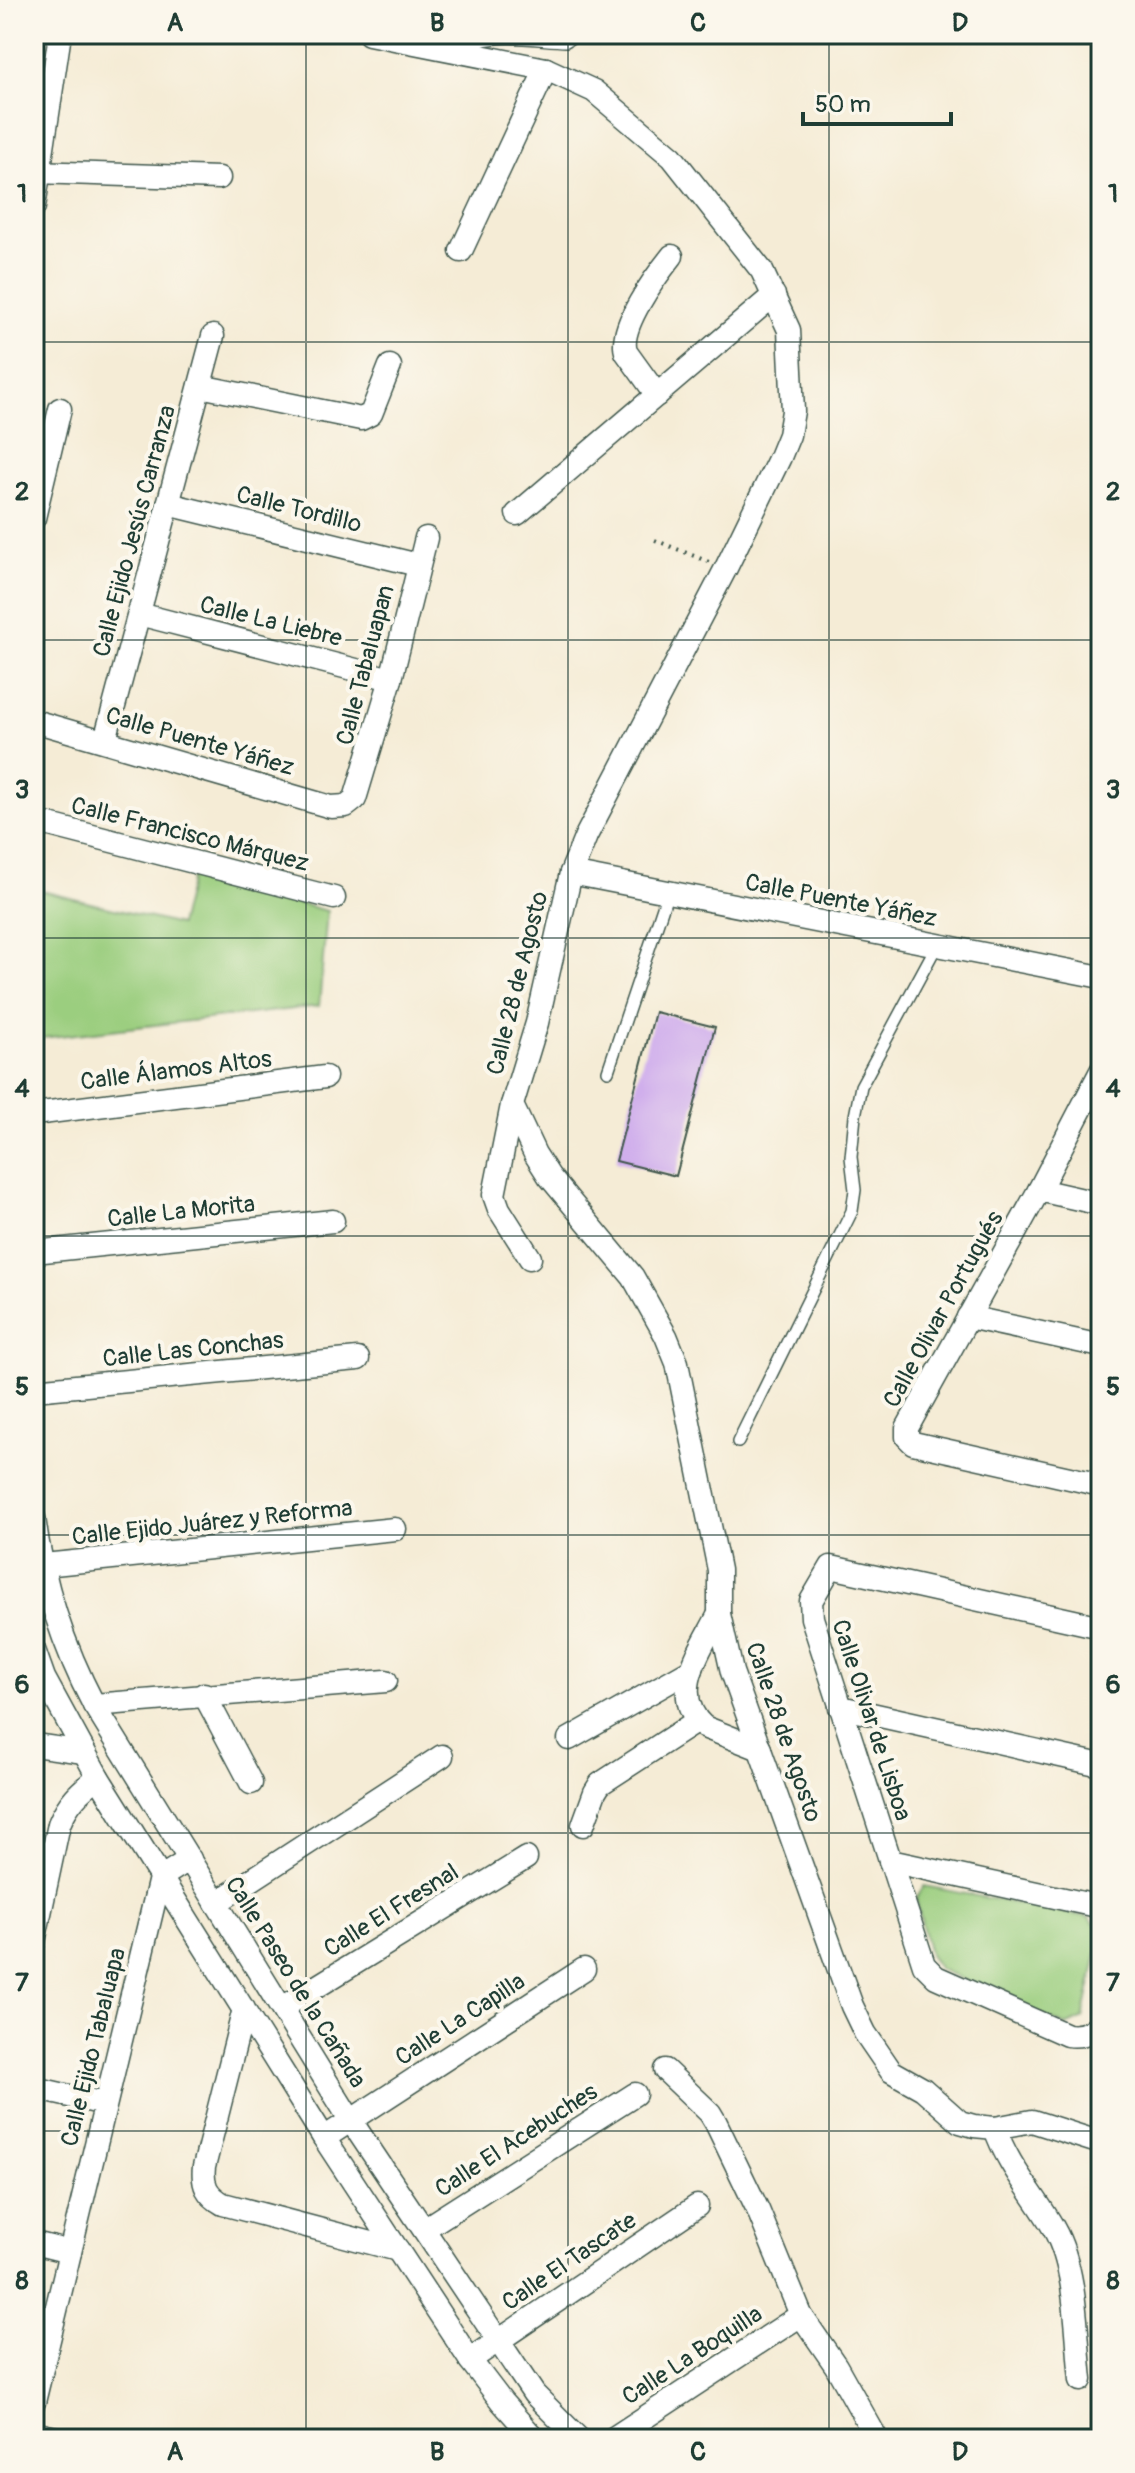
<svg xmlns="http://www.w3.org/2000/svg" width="1135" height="2473" font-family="Pangolin,sans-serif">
	<rect width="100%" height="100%" fill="#fbf7ec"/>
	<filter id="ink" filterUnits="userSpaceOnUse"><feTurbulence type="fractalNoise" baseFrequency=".0125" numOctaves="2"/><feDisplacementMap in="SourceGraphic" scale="16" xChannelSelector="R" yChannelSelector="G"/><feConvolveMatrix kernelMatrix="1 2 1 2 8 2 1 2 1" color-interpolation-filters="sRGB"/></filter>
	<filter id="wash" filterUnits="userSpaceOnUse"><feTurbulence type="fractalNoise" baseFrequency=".006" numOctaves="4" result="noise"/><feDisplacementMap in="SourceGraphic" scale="32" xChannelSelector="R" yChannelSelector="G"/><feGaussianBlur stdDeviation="1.8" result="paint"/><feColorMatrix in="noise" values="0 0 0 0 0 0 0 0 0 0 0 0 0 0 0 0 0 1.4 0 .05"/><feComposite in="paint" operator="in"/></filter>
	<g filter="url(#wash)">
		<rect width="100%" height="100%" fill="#f5ecd6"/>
		<g fill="#9bce7f" stroke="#5d865a" stroke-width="2">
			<polygon points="192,875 327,911 319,1006 34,1039 34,889 179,925"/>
			<polygon points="924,1886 1088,1917 1101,1930 1101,1936 1083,2018 1066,2026 939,1969 929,1955 916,1898"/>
		</g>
		<g id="blocks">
			<polygon fill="#d0afec" points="655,1012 715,1027 676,1176 616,1161"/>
		</g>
	</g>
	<g filter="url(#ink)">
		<use href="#blocks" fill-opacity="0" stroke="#3f574c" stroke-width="2"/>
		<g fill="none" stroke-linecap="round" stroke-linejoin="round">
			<defs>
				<g id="service">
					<polyline points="926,34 953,34"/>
					<path d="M458,52C485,29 532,40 566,41L576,34"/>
					<polyline points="608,1071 668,892"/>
					<polyline points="738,1442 852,1211 855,1190 851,1157 855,1116 861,1086 937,945"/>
				</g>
				<g id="minor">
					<polyline points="369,34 546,69 594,91 672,157 762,271 789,330 793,411 789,435 780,457 726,568 586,836 571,873 537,1023 512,1105 535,1154 549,1176 633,1277 666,1336 677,1363 719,1570 719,1614 732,1672 852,2006 865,2033 891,2071 923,2089 960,2122 974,2126 995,2128 1032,2121 1101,2143"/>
					<polyline points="34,172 219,178"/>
					<polyline points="34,207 60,34"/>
					<polyline points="461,251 546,69"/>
					<polyline points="200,386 361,419 371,414 390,366"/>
					<path d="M657,395L626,352C618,327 656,276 672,256"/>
					<polyline points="168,504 418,565"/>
					<polyline points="517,514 774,295"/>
					<polyline points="34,518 60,409"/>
					<polyline points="139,614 391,679"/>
					<polyline points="34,721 331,807 346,806 355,799 391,679 426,538"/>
					<polyline points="105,740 213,336"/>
					<polyline points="34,821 334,898"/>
					<polyline points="571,873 1101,977"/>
					<polyline points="1101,1071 1039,1190 907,1428 907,1437 913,1443 1101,1485"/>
					<polyline points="512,1105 494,1195 499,1209 530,1258"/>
					<polyline points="34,1114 325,1077"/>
					<polyline points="1039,1190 1101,1204"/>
					<polyline points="34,1252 333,1221"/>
					<polyline points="968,1317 1101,1346"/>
					<polyline points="34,1390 358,1359"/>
					<path d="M34,1518C43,1585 63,1646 94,1705L351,2121L534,2394L579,2439"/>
					<polyline points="34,1566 395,1529"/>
					<path d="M719,1614C702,1648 667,1694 704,1727L760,1749"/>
					<path d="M1101,1627L831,1567L811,1601L812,1618L924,1965L936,1977L1067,2035C1081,2037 1093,2033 1101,2021"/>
					<polyline points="34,1650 44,1678 98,1777 324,2138 470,2360 502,2402 535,2439"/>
					<polyline points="204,1694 251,1783"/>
					<polyline points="94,1705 386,1681"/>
					<polyline points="840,1707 1101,1765"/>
					<polyline points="569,1739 692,1669"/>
					<polyline points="34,1745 84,1752"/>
					<polyline points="583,1825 595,1792 600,1784 697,1721"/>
					<polyline points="890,1861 1101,1907"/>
					<polyline points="216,1903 442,1756"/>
					<path d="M34,1942L59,1824C68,1802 80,1791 98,1777"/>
					<polyline points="282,2008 526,1858"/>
					<path d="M244,2009L204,2167C202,2185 207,2195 223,2204L398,2250"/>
					<polyline points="665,2070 710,2113 716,2123 758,2210 801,2315 836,2366 877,2439"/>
					<polyline points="34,2088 105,2104"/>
					<path d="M995,2128C1007,2165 1035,2195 1054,2229C1077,2270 1076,2334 1081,2380"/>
					<polyline points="324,2138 584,1969"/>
					<polyline points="424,2229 635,2094"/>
					<polyline points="34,2243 70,2252"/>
					<polyline points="470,2360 697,2206"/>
					<polyline points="34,2402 160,1878 190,1859"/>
					<polyline points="34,2433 59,2439"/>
					<polyline points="612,2439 801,2315"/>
				</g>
			</defs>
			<use href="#service" stroke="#3f574c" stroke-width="14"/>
			<use href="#minor" stroke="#3f574c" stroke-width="25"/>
			<polyline stroke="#3f574c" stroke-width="4" stroke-dasharray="2 6" stroke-linecap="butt" points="655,540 709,562"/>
			<use href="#service" stroke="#fff" stroke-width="11"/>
			<use href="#minor" stroke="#fff" stroke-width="22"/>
		</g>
	</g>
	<path fill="none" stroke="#1f3d34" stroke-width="2" stroke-opacity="0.55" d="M306,34V2439M568,34V2439M829,34V2439M34,342H1101M34,640H1101M34,938H1101M34,1236H1101M34,1535H1101M34,1833H1101M34,2131H1101"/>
	<g text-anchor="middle" stroke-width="8" stroke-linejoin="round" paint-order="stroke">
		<g font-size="24" fill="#1f3d34" stroke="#fbf7ec">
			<text transform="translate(299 509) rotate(14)" y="8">Calle Tordillo</text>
			<text transform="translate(134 531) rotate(-75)" y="8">Calle Ejido Jesús Carranza</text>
			<text transform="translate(271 621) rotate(14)" y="8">Calle La Liebre</text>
			<text transform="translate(365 665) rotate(-75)" y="8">Calle Tabaluapan</text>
			<text transform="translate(200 741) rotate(16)" y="8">Calle Puente Yáñez</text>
			<text transform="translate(190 834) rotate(14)" y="8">Calle Francisco Márquez</text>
			<text transform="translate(841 900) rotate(11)" y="8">Calle Puente Yáñez</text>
			<text transform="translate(517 983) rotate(-76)" y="8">Calle 28 de Agosto</text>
			<text transform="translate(176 1070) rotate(-7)" y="8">Calle Álamos Altos</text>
			<text transform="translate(181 1211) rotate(-6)" y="8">Calle La Morita</text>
			<text transform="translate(943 1309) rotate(-61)" y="8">Calle Olivar Portugués</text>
			<text transform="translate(193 1349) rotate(-6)" y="8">Calle Las Conchas</text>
			<text transform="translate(212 1522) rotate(-6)" y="8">Calle Ejido Juárez y Reforma</text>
			<text transform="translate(872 1720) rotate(72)" y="8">Calle Olivar de Lisboa</text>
			<text transform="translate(784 1732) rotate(71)" y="8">Calle 28 de Agosto</text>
			<text transform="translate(391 1910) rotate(-32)" y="8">Calle El Fresnal</text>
			<text transform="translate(296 1982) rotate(58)" y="8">Calle Paseo de la Cañada</text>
			<text transform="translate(460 2019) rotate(-33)" y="8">Calle La Capilla</text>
			<text transform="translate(93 2047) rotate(-76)" y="8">Calle Ejido Tabaluapa</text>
			<text transform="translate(516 2140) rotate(-33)" y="8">Calle El Acebuches</text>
			<text transform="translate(569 2261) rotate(-34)" y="8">Calle El Tascate</text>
			<text transform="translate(692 2355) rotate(-33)" y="8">Calle La Boquilla</text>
		</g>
	</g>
	<rect width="1135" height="2473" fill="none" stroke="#fbf7ec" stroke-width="88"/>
	<path d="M803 112v12h148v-12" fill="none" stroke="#1f3d34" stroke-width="4"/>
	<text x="815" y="112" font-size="24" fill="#1f3d34" stroke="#fbf7ec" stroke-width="6" paint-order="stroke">50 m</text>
	<rect x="44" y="44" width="1047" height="2385" fill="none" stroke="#1f3d34" stroke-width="3"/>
	<g font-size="26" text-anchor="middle" font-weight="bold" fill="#1f3d34">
		<text x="175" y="31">A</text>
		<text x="437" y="31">B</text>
		<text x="698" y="31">C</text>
		<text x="960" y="31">D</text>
		<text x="22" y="202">1</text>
		<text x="1113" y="202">1</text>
		<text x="22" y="500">2</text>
		<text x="1113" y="500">2</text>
		<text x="22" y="798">3</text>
		<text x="1113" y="798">3</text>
		<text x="22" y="1097">4</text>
		<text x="1113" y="1097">4</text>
		<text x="22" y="1395">5</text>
		<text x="1113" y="1395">5</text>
		<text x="22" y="1693">6</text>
		<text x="1113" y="1693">6</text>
		<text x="22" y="1991">7</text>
		<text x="1113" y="1991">7</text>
		<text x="22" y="2289">8</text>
		<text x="1113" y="2289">8</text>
		<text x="175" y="2460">A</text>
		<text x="437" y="2460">B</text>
		<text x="698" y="2460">C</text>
		<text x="960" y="2460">D</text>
	</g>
</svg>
